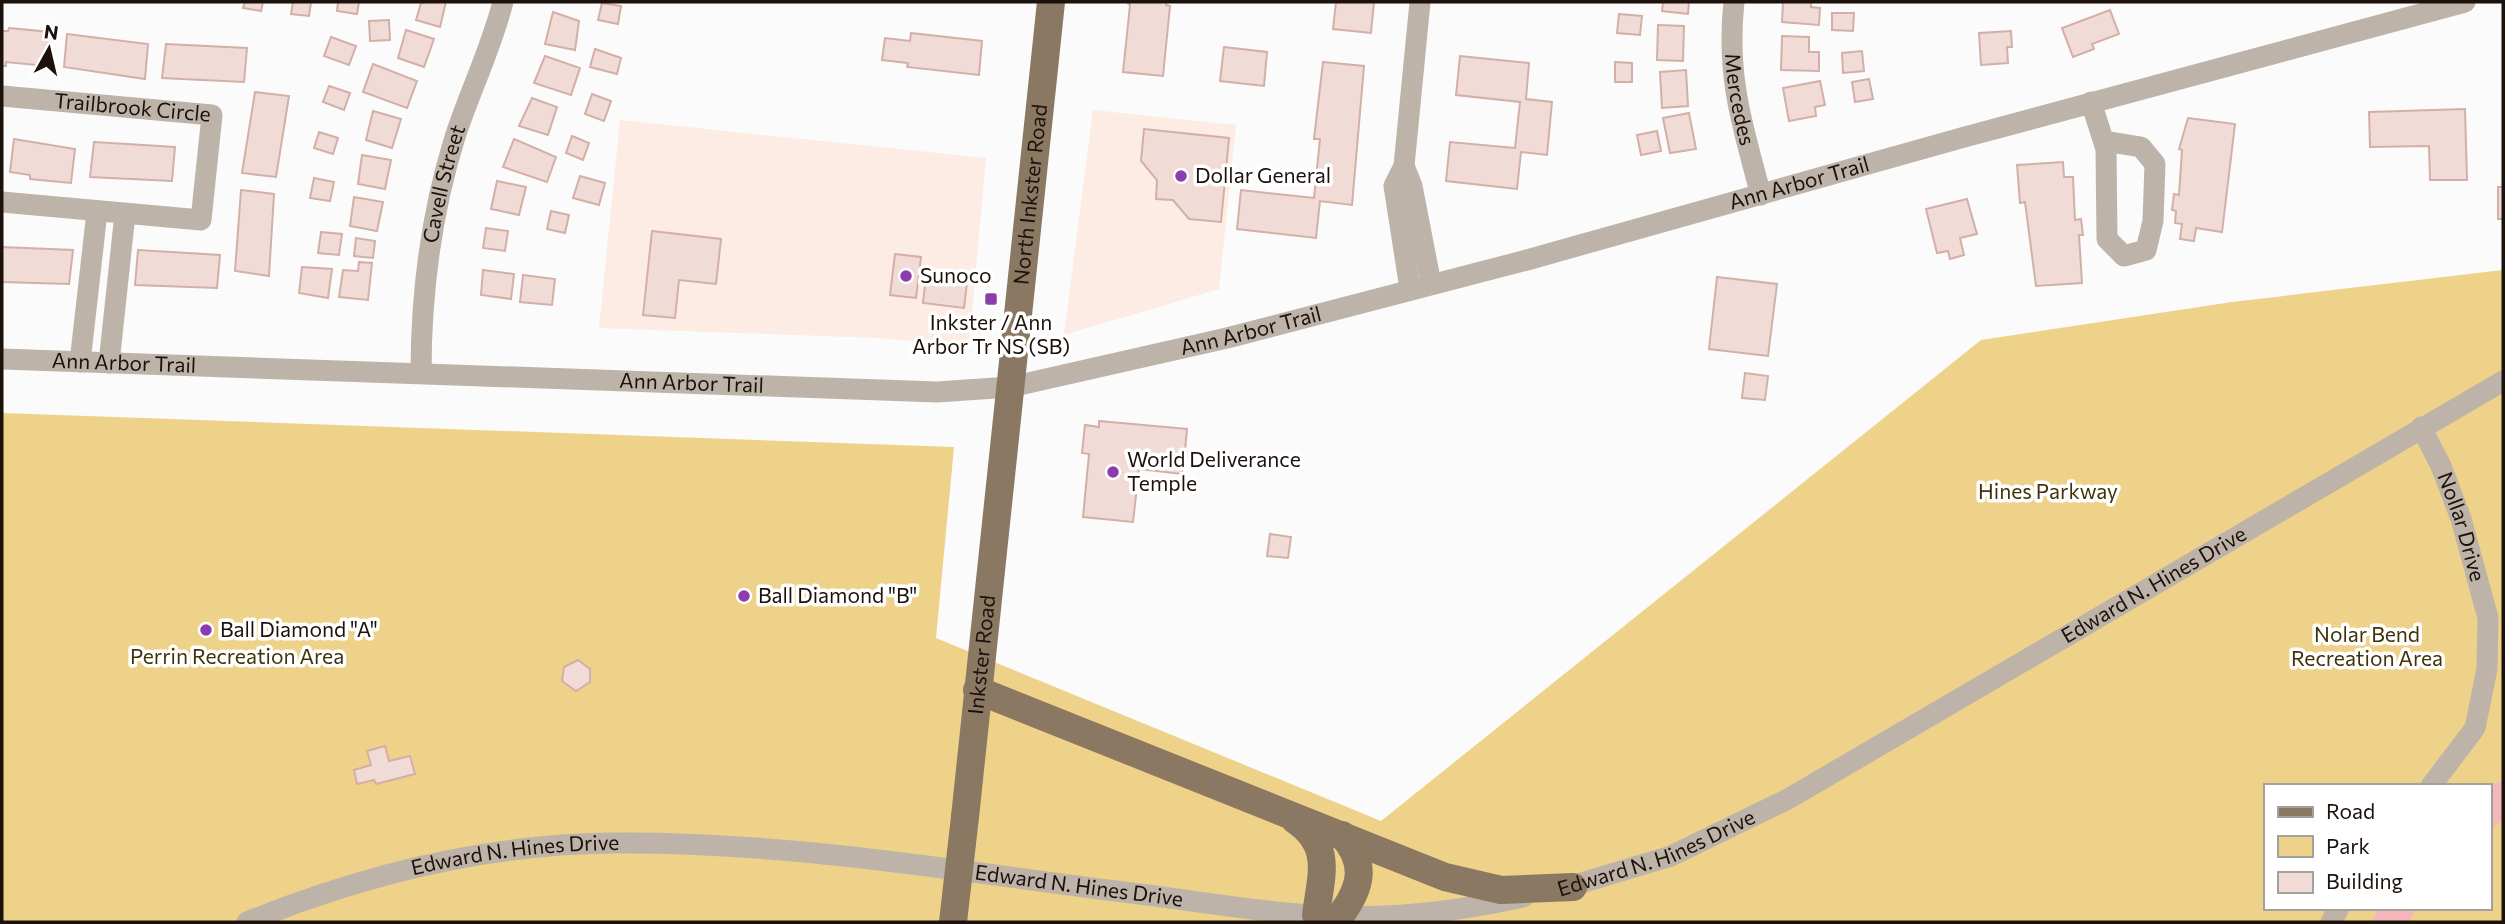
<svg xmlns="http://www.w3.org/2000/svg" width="2505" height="924" font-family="Commissioner,sans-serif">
	<rect width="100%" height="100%" fill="#fbfbfb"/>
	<g fill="#fcece3">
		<polygon points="1093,110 1236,125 1219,289 1064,335"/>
		<polygon points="620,120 986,158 969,346 877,338 599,328"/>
	</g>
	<path fill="#eed289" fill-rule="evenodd" d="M2503,270V922H2V413L954,447L936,638L1381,821L1981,340L2232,302ZM2265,786H2489V908H2265Z"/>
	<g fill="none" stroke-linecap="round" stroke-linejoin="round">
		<g stroke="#f5b6bc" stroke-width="33">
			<polyline points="2489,810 2503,798"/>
			<polyline points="2390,922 2398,908"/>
		</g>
	</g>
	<g fill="#f1dbd7" stroke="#d3afa7" stroke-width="2">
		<polygon points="245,2 263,2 261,11 243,8"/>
		<polygon points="293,2 311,2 309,16 291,14"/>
		<polygon points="338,2 359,2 357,14 337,11"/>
		<polygon points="424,2 446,2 440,27 416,20 421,3"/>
		<polygon points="1126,2 1167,2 1166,5 1170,6 1163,76 1123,72 1130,5"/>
		<polygon points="1336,2 1374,2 1371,33 1333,29"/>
		<polygon points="1663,2 1689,2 1688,14 1662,11"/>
		<polygon points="1783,2 1811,2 1811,7 1820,8 1819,25 1782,22"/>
		<polygon points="602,3 621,6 618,24 598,20"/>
		<polygon points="2110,10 2119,34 2092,44 2094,49 2073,57 2062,28"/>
		<polygon points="553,12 579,21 575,50 545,44"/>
		<polygon points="1832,13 1854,13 1853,31 1832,30"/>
		<polygon points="1619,14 1642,16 1640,35 1617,33"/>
		<polygon points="389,20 390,40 370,41 369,21"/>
		<polygon points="1658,25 1684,26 1683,61 1657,60"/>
		<polygon points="9,28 50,32 46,66 6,62 6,66 2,66 2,31 8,31"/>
		<polygon points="406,30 434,39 424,67 398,58"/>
		<polygon points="2011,31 2012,47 2007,47 2008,63 1981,65 1979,33"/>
		<polygon points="911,33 982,41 979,75 907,67 908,63 882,60 885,38 910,41"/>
		<polygon points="67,34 148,44 145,79 64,67"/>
		<polygon points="1782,36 1809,37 1809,52 1819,52 1819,71 1781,70"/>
		<polygon points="331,37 356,46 349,65 324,56"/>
		<polygon points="166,44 247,48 244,82 162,78"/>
		<polygon points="1224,47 1267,52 1264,86 1220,81"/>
		<polygon points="595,49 621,58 617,74 590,67"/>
		<polygon points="1862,51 1864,71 1843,73 1842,53"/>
		<polygon points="545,56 580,68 571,95 534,83"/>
		<polygon points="1460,56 1529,63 1526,99 1552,102 1547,155 1521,152 1517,189 1446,181 1450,142 1515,148 1520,102 1456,95"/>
		<polygon points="1323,62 1364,66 1352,205 1320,201 1316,238 1237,229 1241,190 1314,198 1320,139 1314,139"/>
		<polygon points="1615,62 1632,63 1632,82 1615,82"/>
		<polygon points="373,64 417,81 407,108 363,92"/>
		<polygon points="1686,70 1688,106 1662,108 1660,72"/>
		<polygon points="1869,79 1873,99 1855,102 1852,82"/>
		<polygon points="1820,81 1825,105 1815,107 1816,116 1789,121 1783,88"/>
		<polygon points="329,86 350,93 344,110 323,102"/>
		<polygon points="255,92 289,96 276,177 242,173"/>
		<polygon points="592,94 611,101 604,121 585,114"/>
		<polygon points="532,98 557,107 548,135 519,126"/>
		<polygon points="2465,109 2467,180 2430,180 2429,146 2370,147 2369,112"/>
		<polygon points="373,111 401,119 392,148 366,140"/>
		<polygon points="1689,113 1696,149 1670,153 1663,118"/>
		<polygon points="2188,118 2235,124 2222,232 2196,228 2194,241 2180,239 2182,224 2175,223 2176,211 2172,210 2174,194 2179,195 2182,150 2179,149"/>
		<polygon points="1144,129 1229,138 1221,222 1189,219 1173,200 1156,199 1157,180 1141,161"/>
		<polygon points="1657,131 1661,151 1641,155 1637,135"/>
		<polygon points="319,132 338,138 333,154 314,148"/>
		<polygon points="572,136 589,143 583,160 566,153"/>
		<polygon points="14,139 75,149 71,183 30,179 30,175 10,172"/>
		<polygon points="514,139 556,157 547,182 503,167"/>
		<polygon points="94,142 175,147 172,181 90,177"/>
		<polygon points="362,155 391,160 385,189 358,184"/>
		<polygon points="2063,162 2064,177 2073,177 2075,220 2081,219 2083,235 2079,235 2082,283 2036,286 2025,202 2020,203 2017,165"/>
		<polygon points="580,176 605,183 599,205 573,198"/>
		<polygon points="314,178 334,182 330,201 310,198"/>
		<polygon points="497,181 526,187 519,215 491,209"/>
		<rect x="2498" y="187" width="5" height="32"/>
		<polygon points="241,190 274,194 269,276 235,271"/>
		<polygon points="354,197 383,202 377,231 350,226"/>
		<polygon points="1967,199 1977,234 1960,238 1964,255 1950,259 1948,251 1937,253 1926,209"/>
		<polygon points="551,211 569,215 565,233 547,229"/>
		<polygon points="486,228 508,231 505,251 483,248"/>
		<polygon points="652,231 721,239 716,284 679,280 675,318 643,315"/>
		<polygon points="321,232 342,234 339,255 318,253"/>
		<polygon points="356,238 375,241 373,258 354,256"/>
		<polygon points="2,247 73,250 69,284 2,282"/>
		<polygon points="138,250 220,255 217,288 135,285"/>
		<polygon points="895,254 921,257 916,298 890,295"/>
		<polygon points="359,262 372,263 368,300 339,297 343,270 358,271"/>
		<polygon points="302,267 332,269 328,298 299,293"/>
		<polygon points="483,270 514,274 511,299 481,295"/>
		<polygon points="523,275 555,279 552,305 520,302"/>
		<polygon points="926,277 967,282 964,308 923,303"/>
		<polygon points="1717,277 1777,284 1768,356 1709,349"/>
		<polygon points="1745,373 1768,376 1765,400 1742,398"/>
		<polygon points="1099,421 1187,429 1185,451 1190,452 1189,459 1184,459 1182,474 1139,469 1133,522 1083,517 1089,454 1082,453 1085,425 1099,427"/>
		<polygon points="1270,534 1291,537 1288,558 1267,556"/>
		<polygon points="578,660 590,669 590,682 576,691 562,681 564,667"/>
		<polygon points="385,746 389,761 410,756 415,774 376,784 374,780 357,784 354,770 371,765 367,751"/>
	</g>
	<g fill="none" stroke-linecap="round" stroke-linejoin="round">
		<g stroke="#beb3a8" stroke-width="21">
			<path id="s1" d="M1734,2C1726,75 1742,125 1761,195"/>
			<path id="s2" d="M2,96L212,115L201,220L2,202"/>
			<polyline points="2091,102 2106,149 2107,239 2124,256 2146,250 2153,221 2155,164 2141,147 2104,141"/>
			<polyline points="1404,166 1412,186 1431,284"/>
			<polyline points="1410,289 1394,186 1404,166 1420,2"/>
			<path id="s3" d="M2,359L937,392L1010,387L1227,338L1527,260L1961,138L2465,2"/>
			<polyline points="80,362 97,212"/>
			<polyline points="109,363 125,214"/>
			<path id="s4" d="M421,373C421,293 431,214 455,137C470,91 491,49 503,2"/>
			<path id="s5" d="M2421,427L2441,466L2461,519L2488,618L2487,669L2475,728L2431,786"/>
			<path id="s6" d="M1558,890L1671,856L1788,799L2503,381"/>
			<path id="s7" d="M247,922C363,875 486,844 613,843C783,841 955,871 1123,892C1192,900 1261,913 1330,916C1394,919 1460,911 1523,897"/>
			<polyline points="2331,922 2339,908"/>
		</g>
		<g stroke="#8a7863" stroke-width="28">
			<polyline points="977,690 1445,877 1501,890 1573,887"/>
			<path id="s8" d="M965,817L1051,2"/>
			<path d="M1295,820C1333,846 1321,875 1316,915"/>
			<path d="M1340,916C1362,887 1367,863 1342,835"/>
		</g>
		<polyline stroke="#8a7863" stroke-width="28" points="953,922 965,817"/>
	</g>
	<g fill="#8c3dad" stroke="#fff" stroke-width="2.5">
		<circle cx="1181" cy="176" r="7"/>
		<circle cx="906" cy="276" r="7"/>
		<rect x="984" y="292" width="14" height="14" rx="3.5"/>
		<circle cx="1113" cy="472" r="7"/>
		<circle cx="744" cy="596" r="7"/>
		<circle cx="206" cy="630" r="7"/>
	</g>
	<g text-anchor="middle" stroke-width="7" stroke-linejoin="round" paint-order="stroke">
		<g font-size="21" fill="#1c110b" stroke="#fff">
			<text dy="7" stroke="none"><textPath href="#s1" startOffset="98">Mercedes</textPath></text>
			<text dy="7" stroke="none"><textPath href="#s2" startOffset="131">Trailbrook Circle</textPath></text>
			<text dy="7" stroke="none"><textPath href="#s3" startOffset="1824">Ann Arbor Trail</textPath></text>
			<text dy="7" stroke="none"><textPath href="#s4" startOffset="191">Cavell Street</textPath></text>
			<text dy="7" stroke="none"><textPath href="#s8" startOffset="626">North Inkster Road</textPath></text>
			<text dy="7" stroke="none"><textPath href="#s3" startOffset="1256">Ann Arbor Trail</textPath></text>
			<text dy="7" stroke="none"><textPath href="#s3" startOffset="122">Ann Arbor Trail</textPath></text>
			<text dy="7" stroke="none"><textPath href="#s3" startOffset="690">Ann Arbor Trail</textPath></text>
			<text dy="7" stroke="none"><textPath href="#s5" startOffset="108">Nollar Drive</textPath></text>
			<text dy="7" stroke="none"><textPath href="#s6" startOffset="672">Edward N. Hines Drive</textPath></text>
			<text dy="7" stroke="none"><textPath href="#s8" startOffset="163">Inkster Road</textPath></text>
			<text dy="7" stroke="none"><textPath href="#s6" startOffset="105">Edward N. Hines Drive</textPath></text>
			<text dy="7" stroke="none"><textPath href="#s7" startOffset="278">Edward N. Hines Drive</textPath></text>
			<text dy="7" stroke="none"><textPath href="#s7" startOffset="845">Edward N. Hines Drive</textPath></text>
		</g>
		<g font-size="21" fill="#1c110b" stroke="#fff" text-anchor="start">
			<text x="1195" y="183">Dollar General</text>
			<text x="920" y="283">Sunoco</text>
			<text x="991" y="330" text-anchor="middle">Inkster / Ann<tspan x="991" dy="24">Arbor Tr NS (SB)</tspan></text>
			<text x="1127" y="467">World Deliverance<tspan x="1127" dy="24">Temple</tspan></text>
			<text x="758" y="603">Ball Diamond "B"</text>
			<text x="220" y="637">Ball Diamond "A"</text>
		</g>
		<g font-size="21" fill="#413307" stroke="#fff">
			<text x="2048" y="499">Hines Parkway</text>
			<text x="2367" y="642">Nolar Bend<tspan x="2367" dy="24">Recreation Area</tspan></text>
			<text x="237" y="664">Perrin Recreation Area</text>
		</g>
	</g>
	<rect width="2505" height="924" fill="none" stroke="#1c110b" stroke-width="7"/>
	<rect x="2264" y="784" width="228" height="126" fill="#ffffff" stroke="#a4a09d" stroke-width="2"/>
	<rect x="2278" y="807" width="35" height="10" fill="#8a7863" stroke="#a4a09d" stroke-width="2"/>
	<text x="2326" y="819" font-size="21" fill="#1c110b">Road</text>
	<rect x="2278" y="836" width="35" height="21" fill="#eed289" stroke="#a4a09d" stroke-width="2"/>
	<text x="2326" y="854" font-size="21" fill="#1c110b">Park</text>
	<rect x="2278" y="872" width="35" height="21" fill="#f1dbd7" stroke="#a4a09d" stroke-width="2"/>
	<text x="2326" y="889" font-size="21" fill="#1c110b">Building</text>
	<g transform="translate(49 49) rotate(8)" stroke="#ffffff" stroke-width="5" paint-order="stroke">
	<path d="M0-5L12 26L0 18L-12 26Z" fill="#1c110b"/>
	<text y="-10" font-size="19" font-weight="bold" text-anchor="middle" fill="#1c110b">N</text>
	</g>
</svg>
